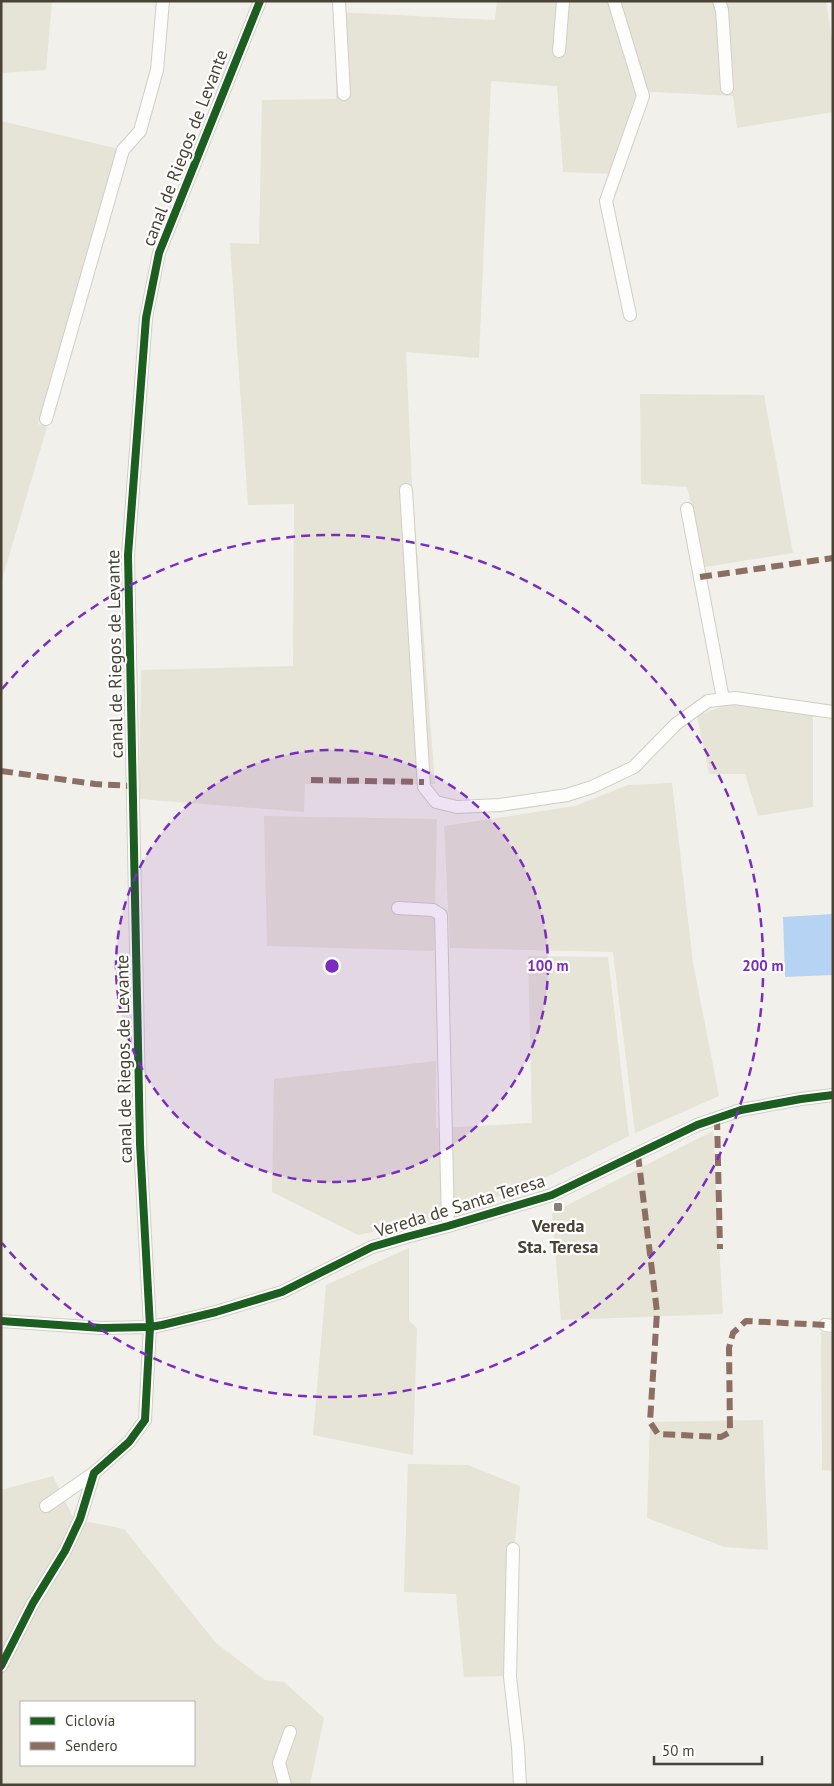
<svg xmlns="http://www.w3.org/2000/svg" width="834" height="1786" font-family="'PT Sans',sans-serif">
	<rect width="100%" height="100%" fill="#f2f0ea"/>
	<g fill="#e6e3d7" fill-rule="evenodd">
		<polygon points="1,1 52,1 46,70 1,73"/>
		<polygon points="497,1 826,1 833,46 833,112 737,128 733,96 637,91 610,174 563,172 557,86 491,81 479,358 406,352 412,485 435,784 305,784 304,812 139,799 141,670 293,666 294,504 248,505 230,243 259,244 262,100 336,99 336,12 495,20"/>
		<polygon points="1,121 123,150 38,424 47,427 1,583"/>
		<polygon points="640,394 764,395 793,553 705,567 687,487 641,484"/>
		<polygon points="731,703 813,715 813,807 758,816 745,774 709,774 697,716"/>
		<polygon points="672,783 693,963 719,1096 635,1133 613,952 450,948 444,826 575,806 628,785"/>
		<polygon points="264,816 437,819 434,951 267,946"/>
		<polygon points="528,956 608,957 629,1136 531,1185 437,1219 358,1235 272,1192 274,1079 436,1061 436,1128 532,1123"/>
		<polygon points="713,1131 723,1314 561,1320 552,1213"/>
		<polygon points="409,1248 409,1321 417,1328 413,1455 313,1435 326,1285"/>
		<polygon points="821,1332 833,1334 833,1471 822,1470"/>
		<polygon points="763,1420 768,1550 725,1547 647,1518 650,1422"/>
		<polygon points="408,1464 468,1465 520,1486 515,1542 507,1545 504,1676 464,1677 456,1594 404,1592"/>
		<path d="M53,1476L74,1519L124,1529L216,1643L265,1680L284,1682L324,1718L310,1785H1V1490ZM21,1702H194V1765H21Z"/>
	</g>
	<polygon fill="#b6d3f4" points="833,914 833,975 785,977 783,917"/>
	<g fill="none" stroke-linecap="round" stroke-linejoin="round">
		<defs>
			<g id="street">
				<polyline points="339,1 344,94"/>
				<polyline points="614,1 643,96 606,201 630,315"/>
				<polyline points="719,1 722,10 727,88"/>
				<polyline points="559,51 563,1"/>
				<polyline points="46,419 123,150 140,131 157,70 163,1"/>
				<polyline points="406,490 424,787 436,802 457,807 500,805 567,795 592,787 634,767 676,724 708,701 735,698 833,712"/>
				<polyline points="687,509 723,699"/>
				<polyline points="398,908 433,910 441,915 448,1226"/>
				<polyline points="1,1321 102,1328 150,1327 162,1325 216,1312 282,1292 372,1247 406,1237 448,1226 552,1195 697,1125 741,1110 801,1099 833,1095"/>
				<polyline points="825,1325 833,1326"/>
				<polyline points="46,1506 94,1473"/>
				<polyline points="513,1549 510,1677 518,1747 520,1785"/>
				<polyline points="1,1666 33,1603 65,1551 80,1519 94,1473 129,1442 145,1420 150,1327 140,1144 128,555 146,318 159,253 260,1"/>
				<polyline points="285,1785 279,1763 290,1732"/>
			</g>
		</defs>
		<use href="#street" stroke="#d0cec7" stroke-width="14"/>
		<use href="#street" stroke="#fdfdfc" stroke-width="12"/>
		<g stroke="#8d6e63" stroke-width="6" stroke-dasharray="12 6" stroke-linecap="butt">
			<polyline points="700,577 833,558"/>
			<polyline points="1,771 95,784 132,786"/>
			<polyline points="311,780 424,782"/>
			<polyline points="717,1118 720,1249"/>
			<polyline points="638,1155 657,1312 650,1422 658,1434 721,1437 730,1432 729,1348 733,1333 746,1321 825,1325"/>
		</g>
		<defs>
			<g id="cycleway">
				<polyline points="1,1321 102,1328 150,1327 162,1325 216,1312 282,1292 372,1247 406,1237 448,1226 552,1195 697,1125 741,1110 801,1099 833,1095"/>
				<polyline points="1,1666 33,1603 65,1551 80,1519 94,1473 129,1442 145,1420 150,1327 140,1144 128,555 146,318 159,253 260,1"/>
			</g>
		</defs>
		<use href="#cycleway" stroke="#fff" stroke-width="11"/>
		<use href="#cycleway" stroke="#1b5e20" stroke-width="8"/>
	</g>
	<circle cx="332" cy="966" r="216" fill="#7b2cbf" fill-opacity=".12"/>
	<g fill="none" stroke="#7b2cbf" stroke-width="2.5" stroke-dasharray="9 6">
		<circle cx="332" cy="966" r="216"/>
		<path d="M2 689A431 431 0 1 1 2 1243"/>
	</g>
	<rect fill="#848074" stroke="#fff" stroke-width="2" x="553" y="1202" width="10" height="10" rx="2.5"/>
	<g text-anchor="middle" stroke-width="4.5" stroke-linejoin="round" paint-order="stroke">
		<g font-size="18" fill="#494335" stroke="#fff">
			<text transform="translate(185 148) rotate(-69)" y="6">canal de Riegos de Levante</text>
			<text transform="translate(115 654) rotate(-91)" y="6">canal de Riegos de Levante</text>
			<text transform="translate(124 1059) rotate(-91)" y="6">canal de Riegos de Levante</text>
			<text transform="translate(460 1206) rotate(-17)" y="6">Vereda de Santa Teresa</text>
		</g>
		<g font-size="18" font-weight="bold" fill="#494335" stroke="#fff">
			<text x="558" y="1232">Vereda<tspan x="558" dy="21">Sta. Teresa</tspan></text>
		</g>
	</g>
	<circle cx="332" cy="966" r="8" fill="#7b2cbf" stroke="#fff" stroke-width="2.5"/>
	<g font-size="15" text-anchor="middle" font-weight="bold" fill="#7b2cbf" stroke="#fff" stroke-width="4.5" stroke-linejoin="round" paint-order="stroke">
		<text x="548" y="971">100 m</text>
		<text x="763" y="971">200 m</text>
	</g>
	<rect width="834" height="1786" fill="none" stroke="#494335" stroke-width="5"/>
	<rect x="20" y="1701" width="175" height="65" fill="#ffffff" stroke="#b6b4ae"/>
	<rect x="30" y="1717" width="25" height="8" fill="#1b5e20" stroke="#b6b4ae"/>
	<text x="65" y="1726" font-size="15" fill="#494335">Ciclovía</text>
	<rect x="30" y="1742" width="25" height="8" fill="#8d6e63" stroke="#b6b4ae"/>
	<text x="65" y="1751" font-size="15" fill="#494335">Sendero</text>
	<path d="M654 1756v8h108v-8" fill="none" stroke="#494335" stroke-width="2.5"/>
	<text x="662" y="1756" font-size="15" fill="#494335" stroke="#ffffff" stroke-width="4" paint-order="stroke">50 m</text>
</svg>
